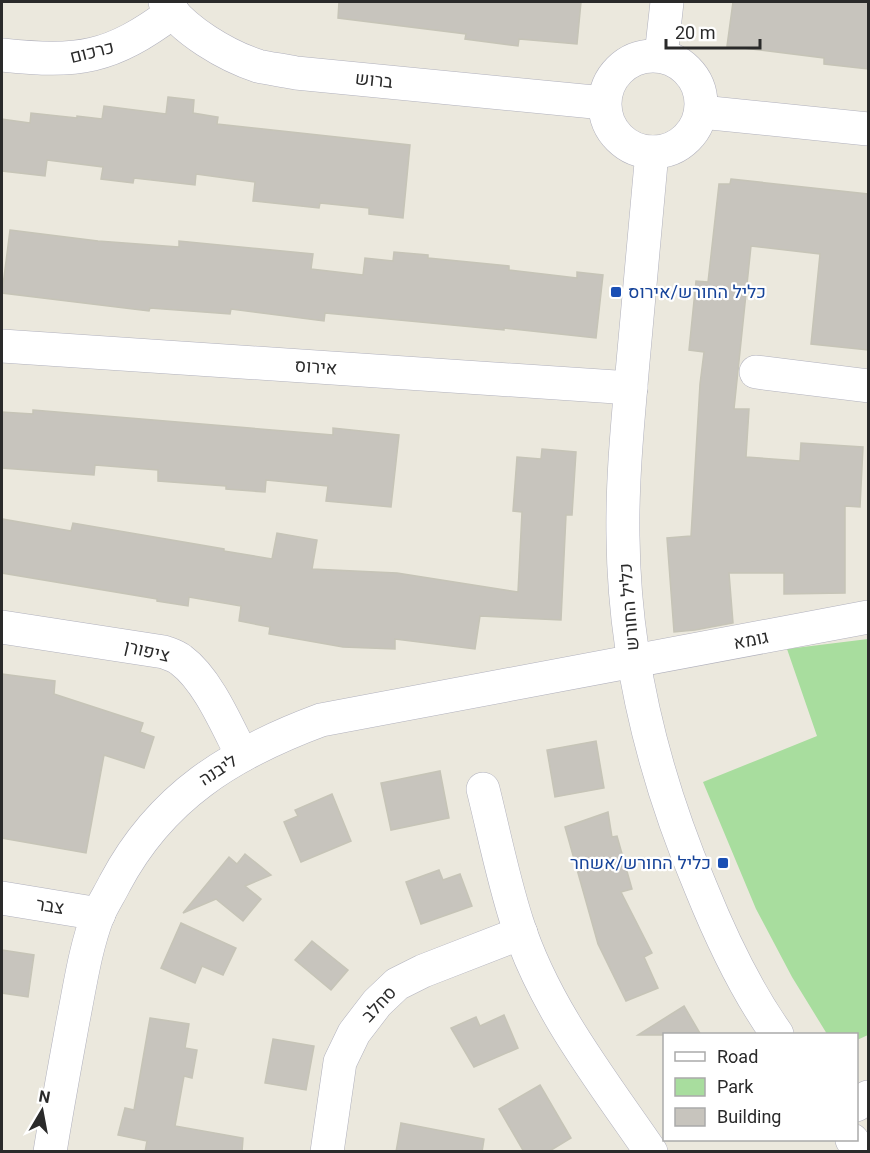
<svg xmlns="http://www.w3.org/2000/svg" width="870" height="1153" font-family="Roboto,Heebo,sans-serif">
	<rect width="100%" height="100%" fill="#ebe8dd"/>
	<polygon fill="#a8dd9e" points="868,639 868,1035 857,1040 856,1034 827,1034 792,977 756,909 703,782 817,736 787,649"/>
	<g fill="#c7c4bd" stroke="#c6c4b7" stroke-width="1.5">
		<polygon points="339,2 581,2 577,44 519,39 518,46 465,39 466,34 338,18"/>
		<polygon points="733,2 868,2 868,69 824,64 824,58 727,46"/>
		<polygon points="168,97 194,100 193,113 218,117 217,124 410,145 403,218 369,214 369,208 320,203 319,208 253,201 255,182 196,174 195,185 134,178 133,183 101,179 103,167 47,160 45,176 2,171 2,119 30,123 31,113 77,118 77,116 102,119 104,106 166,114"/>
		<polygon points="731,179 868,194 868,350 811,344 820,254 751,246 734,409 749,409 746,457 800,461 801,443 863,447 860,507 845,506 845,593 784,594 784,573 729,573 733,623 695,630 674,632 667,538 691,536 700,384 704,352 689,350 696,281 708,282 719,184 730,184"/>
		<polygon points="10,230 98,241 179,247 179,241 313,254 311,269 363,275 365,258 393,261 394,252 428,255 428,258 509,266 509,270 577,278 577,272 603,275 596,338 504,328 504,330 325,313 324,321 231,309 230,314 150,308 149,311 2,293"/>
		<polygon points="33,410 333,435 333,428 399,435 391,507 326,501 328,486 266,480 265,492 226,489 226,486 158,481 158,470 95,465 94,475 2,468 2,412 33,414"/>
		<polygon points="542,449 576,452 572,515 566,515 561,620 480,616 475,649 395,639 395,649 343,647 269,634 270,627 239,621 241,606 189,597 188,606 157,601 157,599 2,573 2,519 71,531 73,523 224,549 224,551 272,559 277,533 317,540 312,569 397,573 518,592 522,512 513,511 517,457 541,459"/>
		<polygon points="2,674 55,681 54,694 143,723 140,732 154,737 144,768 104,755 86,853 2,838"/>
		<polygon points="596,741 604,788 555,797 547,750"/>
		<polygon points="440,771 449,818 391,830 381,783"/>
		<polygon points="332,794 351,841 301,862 284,822 298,816 295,810"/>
		<polygon points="608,812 612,837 617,836 632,889 621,892 652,953 644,957 658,988 626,1001 598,944 565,827"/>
		<polygon points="245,854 271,875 245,886 261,899 243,921 216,899 183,913 229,857 237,864"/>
		<polygon points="439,870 443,880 460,874 472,906 421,924 406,882"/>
		<polygon points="181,923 236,948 223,975 202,966 195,983 161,968"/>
		<polygon points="312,941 348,970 331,990 295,960"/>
		<polygon points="2,950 34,955 28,997 2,993"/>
		<polygon points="684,1006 701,1035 638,1035"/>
		<polygon points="504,1015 518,1048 474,1067 451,1028 476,1017 480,1026"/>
		<polygon points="150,1018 189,1024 185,1048 197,1050 192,1078 184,1076 175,1126 243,1138 242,1152 145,1152 147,1141 118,1135 125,1108 134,1110"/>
		<polygon points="273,1039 314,1046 306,1090 265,1083"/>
		<polygon points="540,1085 571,1138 548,1152 524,1152 499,1109"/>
		<polygon points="401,1123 484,1139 482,1152 396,1152"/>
	</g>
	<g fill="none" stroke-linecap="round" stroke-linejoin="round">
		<defs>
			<g id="minor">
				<path d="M165,2C182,30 227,56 258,66C270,69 283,70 296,73L604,103"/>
				<path d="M2,55C79,63 110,59 173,12"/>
				<polyline points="701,112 868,129"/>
				<polyline points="2,346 631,388"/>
				<polyline points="756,372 868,386"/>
				<path d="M2,627L164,652C169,654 176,656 181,660C208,680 227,726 242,755"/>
				<path d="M483,789C494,833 503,879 517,922C544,1007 601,1079 651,1152"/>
				<polyline points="2,898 99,914"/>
				<polyline points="856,1105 868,1097"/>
				<path d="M50,1152C57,1108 65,1065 73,1021C80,986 85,949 98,915C103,904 110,893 115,883C161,796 232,753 321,720L868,617"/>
				<polyline points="327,1152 340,1062 354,1033 377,1003 397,984 423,971 521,933"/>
			</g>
			<g id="tertiary">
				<circle cx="653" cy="104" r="48"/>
				<polyline points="661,56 667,2"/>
				<path d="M652,152C646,222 640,292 633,362C628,420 622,478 623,536C624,657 654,777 701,888C722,940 745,989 777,1034"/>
				<polyline points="852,1140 861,1152"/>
			</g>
		</defs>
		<use href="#minor" stroke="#b1b1bd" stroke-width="34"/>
		<use href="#tertiary" stroke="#b1b1bd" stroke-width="34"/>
		<use href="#minor" stroke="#fff" stroke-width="33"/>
		<use href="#tertiary" stroke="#fff" stroke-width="33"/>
	</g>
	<g fill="#1a4fb4" stroke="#fff" stroke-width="2">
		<rect x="610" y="286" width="12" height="12" rx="3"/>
		<rect x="717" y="857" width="12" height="12" rx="3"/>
	</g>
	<g text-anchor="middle" stroke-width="4.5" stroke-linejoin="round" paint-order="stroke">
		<g font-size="18" fill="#2a2a2a" stroke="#fff">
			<text transform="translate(92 52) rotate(-14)" y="6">כרכום</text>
			<text transform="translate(374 80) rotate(6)" y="6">ברוש</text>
			<text transform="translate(316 367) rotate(4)" y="6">אירוס</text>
			<text transform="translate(629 607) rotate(-95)" y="6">כליל החורש</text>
			<text transform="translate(751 640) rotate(-11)" y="6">גומא</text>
			<text transform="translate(147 651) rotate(13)" y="6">ציפורן</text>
			<text transform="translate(218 770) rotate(-33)" y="6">ליבנה</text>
			<text transform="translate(50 906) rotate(9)" y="6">צבר</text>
			<text transform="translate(379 1004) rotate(-47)" y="6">סחלב</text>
		</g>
		<g font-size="18" fill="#164399" stroke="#fff" text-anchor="start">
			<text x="628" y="298">כליל החורש/אירוס</text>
			<text x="711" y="869" text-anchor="end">כליל החורש/אשחר</text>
		</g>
	</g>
	<rect width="870" height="1153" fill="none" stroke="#2a2a2a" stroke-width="6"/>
	<rect x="663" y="1033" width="195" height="108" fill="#ffffff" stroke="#aaaaaa" stroke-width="1.5"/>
	<rect x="675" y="1052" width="30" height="9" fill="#ffffff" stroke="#aaaaaa" stroke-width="1.5"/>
	<text x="717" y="1063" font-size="18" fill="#2a2a2a">Road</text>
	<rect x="675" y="1078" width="30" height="18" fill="#a8dd9e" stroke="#aaaaaa" stroke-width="1.5"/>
	<text x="717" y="1093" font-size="18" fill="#2a2a2a">Park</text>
	<rect x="675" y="1108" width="30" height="18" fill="#c7c4bd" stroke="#aaaaaa" stroke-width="1.5"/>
	<text x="717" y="1123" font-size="18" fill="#2a2a2a">Building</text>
	<g transform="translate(42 1111) rotate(10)" stroke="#ffffff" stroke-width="4.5" paint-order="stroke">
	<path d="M0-4.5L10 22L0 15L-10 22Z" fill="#2a2a2a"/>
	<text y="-9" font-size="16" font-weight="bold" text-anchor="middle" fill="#2a2a2a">N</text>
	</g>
	<path d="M666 39v9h94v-9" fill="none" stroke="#2a2a2a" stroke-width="3"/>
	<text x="675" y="39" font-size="18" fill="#2a2a2a" stroke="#ffffff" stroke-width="4.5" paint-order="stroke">20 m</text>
</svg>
